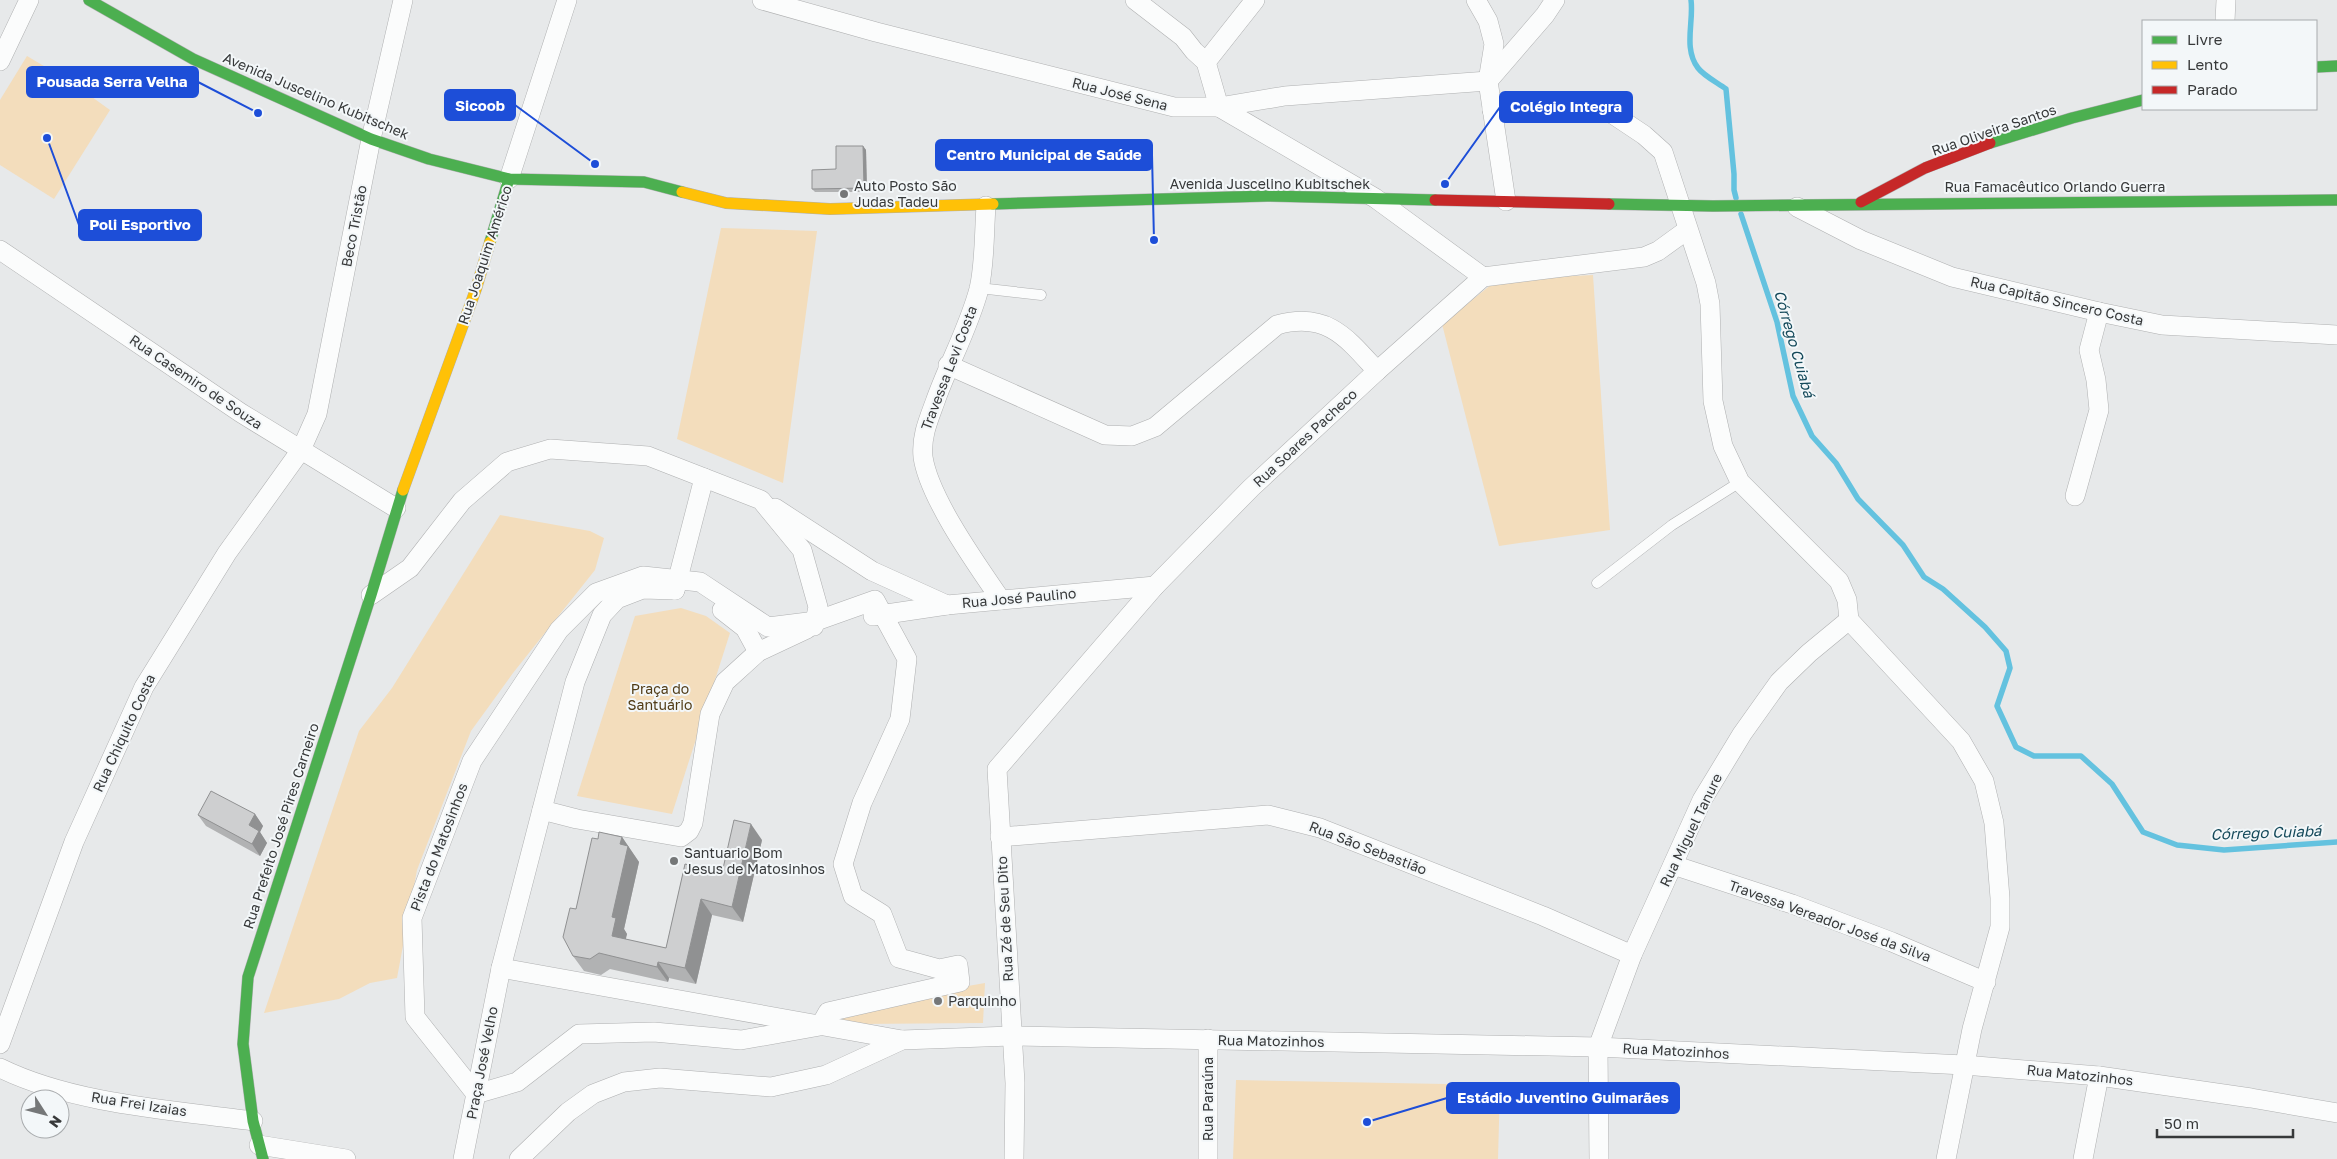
<svg xmlns="http://www.w3.org/2000/svg" width="2337" height="1159" font-family="'Golos Text',sans-serif">
	<rect width="100%" height="100%" fill="#e7e9ea"/>
	<g fill="#f3ddbc">
		<polygon points="27,56 71,82 110,110 54,199 0,165 0,100"/>
		<polygon points="721,228 817,231 783,483 677,439"/>
		<polygon points="1593,275 1610,530 1499,546 1442,324 1497,280"/>
		<polygon points="500,515 590,531 604,538 595,570 513,673 471,731 417,870 397,978 370,983 339,999 264,1013 359,731 392,688"/>
		<polygon points="681,608 706,616 730,633 672,814 577,796 635,616"/>
		<polygon points="985,983 983,1023 858,1024 839,1019 945,990"/>
		<polygon points="1236,1080 1500,1085 1498,1159 1233,1159"/>
	</g>
	<g fill="none" stroke-linecap="round" stroke-linejoin="round">
		<g stroke="#64c2df" stroke-width="5.5">
			<path d="M1691,0C1694,22 1683,48 1698,68C1704,76 1718,83 1726,89L1734,174V190L1736,198"/>
			<polyline points="1741,214 1777,322 1793,396 1812,436 1836,463 1858,499 1903,545 1924,577 1943,589 1985,627 2006,651 2010,668 1997,706 2016,747 2034,756 2081,756 2112,784 2143,832 2177,845 2224,850 2337,842"/>
		</g>
		<defs>
			<g id="lane">
				<polyline points="979,288 1041,295"/>
				<polyline points="1597,583 1672,525 1740,482"/>
			</g>
			<g id="street">
				<polyline points="762,0 876,32 1174,107 1219,107 1285,96 1488,81 1545,15 1555,0"/>
				<polyline points="1135,0 1183,37 1194,51 1206,62 1219,107 1375,198 1483,277"/>
				<polyline points="1476,0 1488,21 1494,44 1488,81 1506,201"/>
				<polyline points="2225,21 2226,0"/>
				<polyline points="0,61 29,0"/>
				<polyline points="1206,62 1255,0"/>
				<polyline points="1492,110 1579,108 1611,113 1644,135 1663,152 1706,283 1710,304 1713,401 1723,446 1740,482 1839,581 1847,600 1849,620 1961,741 1984,781 1994,823 2000,898 2000,927 1972,1029 1946,1159"/>
				<polyline points="509,179 567,0"/>
				<path d="M986,206C984,233 985,263 979,289C969,327 948,365 935,402C928,421 921,437 923,457C929,498 977,565 1001,600"/>
				<polyline points="1797,207 1861,240 1952,277 2099,312 2162,325 2337,335"/>
				<polyline points="0,250 241,413 396,508"/>
				<path d="M948,365L1105,435L1132,436L1155,427L1277,325C1327,311 1347,338 1377,371"/>
				<polyline points="2075,496 2099,410 2096,380 2089,350 2099,312"/>
				<polyline points="775,508 872,571 947,605 1155,586"/>
				<polygon points="643,576 700,582 768,627 816,621 875,600 907,659 900,719 862,803 843,864 853,896 882,914 899,958 939,969 958,965 960,982 828,1012 820,1026 741,1040 654,1032 579,1034 517,1082 476,1094 415,1017 412,918 472,761 559,630 596,593"/>
				<polyline points="675,590 704,478"/>
				<polyline points="371,595 410,568 462,501 507,462 550,449 648,456 761,500 802,550 818,607 814,626"/>
				<polyline points="722,610 745,628 758,652"/>
				<polyline points="873,616 947,605"/>
				<polyline points="542,810 577,819 681,837 689,831 693,823 710,714 725,682 758,652 807,629"/>
				<polyline points="1000,837 1268,815 1320,828 1543,916 1632,955"/>
				<polyline points="1673,865 1792,904 1892,942 1986,982"/>
				<polyline points="501,968 902,1040"/>
				<polyline points="0,1044 74,842 144,687 227,553 301,450 317,414 371,139 403,0"/>
				<path d="M0,1068C73,1104 172,1110 253,1121"/>
				<polyline points="259,1145 346,1159"/>
				<polyline points="463,1159 501,968 575,682 602,615 617,599 643,589 675,590"/>
				<polyline points="519,1159 568,1112 593,1094 624,1082 660,1078 771,1087 826,1075 902,1040 1011,1036 1598,1047 1964,1065 2099,1076 2251,1098 2337,1113"/>
				<polyline points="1014,1159 1015,1083 997,769 1155,586 1251,488 1377,371 1483,277 1644,257 1658,251 1687,230"/>
				<polyline points="1208,1159 1208,1039"/>
				<polyline points="1599,1159 1598,1047 1632,955 1702,800 1742,734 1779,682 1809,653 1849,620"/>
				<polyline points="2083,1159 2099,1076"/>
			</g>
			<g id="fast">
				<polyline points="89,0 193,59 371,139 429,159 509,179 644,182 682,192"/>
				<polyline points="2316,67 2337,66"/>
				<polyline points="1990,143 2072,118 2143,100"/>
				<polyline points="993,204 1267,196 1435,200"/>
				<polyline points="1609,204 1713,206 2337,200"/>
				<polyline points="490,242 509,179"/>
				<polyline points="263,1159 253,1121 243,1044 248,977 371,595 403,490"/>
			</g>
			<g id="slow">
				<polyline points="682,192 726,203 830,209 993,204"/>
				<polyline points="403,490 476,289 490,242"/>
			</g>
			<g id="jam">
				<polyline points="1435,200 1609,204"/>
				<polyline points="1861,202 1925,168 1990,143"/>
			</g>
		</defs>
		<use href="#lane" stroke="#afb0b1" stroke-width="11"/>
		<use href="#street" stroke="#afb0b1" stroke-width="20"/>
		<use href="#fast" stroke="#afb0b1" stroke-width="12"/>
		<use href="#slow" stroke="#afb0b1" stroke-width="12"/>
		<use href="#jam" stroke="#afb0b1" stroke-width="12"/>
		<use href="#lane" stroke="#fbfcfc" stroke-width="10"/>
		<use href="#street" stroke="#fbfcfc" stroke-width="19"/>
		<use href="#fast" stroke="#4caf50" stroke-width="11"/>
		<use href="#slow" stroke="#ffc107" stroke-width="11"/>
		<use href="#jam" stroke="#c62828" stroke-width="11"/>
	</g>
	<g fill="#b1b2b3">
		<polygon points="863,146 866,150 867,192 815,192 812,189"/>
		<polygon points="255,814 263,826 260,832 267,843 260,856 206,826 198,815"/>
		<polygon points="622,837 639,862 624,929 627,934 625,939 666,948 685,864 722,873 762,840 743,922 712,915 696,984 669,978 668,982 610,969 601,975 584,971 573,956 576,909 598,839"/>
	</g>
	<g fill="#909192">
		<polygon points="863,146 866,150 867,192 864,188"/>
		<polygon points="255,814 263,826 260,832 267,843 260,856 252,844 249,825"/>
		<polygon points="751,824 762,840 743,922 732,907"/>
		<polygon points="622,837 639,862 624,929 627,934 623,952 612,936 612,917 620,844"/>
		<polygon points="701,899 712,915 696,984 685,968"/>
		<polygon points="658,962 669,978 668,982 657,967"/>
	</g>
	<g fill="#cecfd0" stroke="#909192">
		<polygon points="836,146 863,146 864,188 812,189 812,170 836,169"/>
		<polygon points="211,791 255,814 249,825 259,831 252,844 198,815"/>
		<polygon points="734,820 751,824 732,907 701,899 685,968 658,962 657,967 599,953 590,959 573,956 563,937 570,908 576,909 592,838 598,839 599,832 622,837 620,844 628,846 612,917 616,918 612,936 666,948 685,864 722,873"/>
	</g>
	<g fill="#757778" stroke="#f3f7f9" stroke-width="2">
		<circle cx="844" cy="194" r="5"/>
		<circle cx="674" cy="861" r="5"/>
		<circle cx="938" cy="1001" r="5"/>
	</g>
	<g text-anchor="middle" stroke-width="4" stroke-linejoin="round" paint-order="stroke">
		<g font-size="14" fill="#37393a" stroke="#f3f7f9">
			<text transform="translate(1120 94) rotate(14)" y="5">Rua José Sena</text>
			<text transform="translate(316 96) rotate(23)" y="5">Avenida Juscelino Kubitschek</text>
			<text transform="translate(1994 130) rotate(-19)" y="5">Rua Oliveira Santos</text>
			<text x="1270" y="189">Avenida Juscelino Kubitschek</text>
			<text x="2055" y="192">Rua Famacêutico Orlando Guerra</text>
			<text transform="translate(354 226) rotate(-79)" y="5">Beco Tristão</text>
			<text transform="translate(485 255) rotate(-72)" y="5">Rua Joaquim Américo</text>
			<text transform="translate(2057 301) rotate(13)" y="5">Rua Capitão Sincero Costa</text>
			<text transform="translate(949 368) rotate(-69)" y="5">Travessa Levi Costa</text>
			<text transform="translate(196 382) rotate(34)" y="5">Rua Casemiro de Souza</text>
			<text transform="translate(1305 438) rotate(-43)" y="5">Rua Soares Pacheco</text>
			<text transform="translate(1019 598) rotate(-5)" y="5">Rua José Paulino</text>
			<text transform="translate(124 733) rotate(-65)" y="5">Rua Chiquito Costa</text>
			<text transform="translate(281 826) rotate(-72)" y="5">Rua Prefeito José Pires Carneiro</text>
			<text transform="translate(1691 830) rotate(-64)" y="5">Rua Miguel Tanure</text>
			<text transform="translate(439 847) rotate(-69)" y="5">Pista do Matosinhos</text>
			<text transform="translate(1368 848) rotate(21)" y="5">Rua São Sebastião</text>
			<text transform="translate(1005 919) rotate(-93)" y="5">Rua Zé de Seu Dito</text>
			<text transform="translate(1830 921) rotate(20)" y="5">Travessa Vereador José da Silva</text>
			<text transform="translate(1271 1041) rotate(1)" y="5">Rua Matozinhos</text>
			<text transform="translate(1676 1051) rotate(3)" y="5">Rua Matozinhos</text>
			<text transform="translate(482 1063) rotate(-79)" y="5">Praça José Velho</text>
			<text transform="translate(2080 1075) rotate(6)" y="5">Rua Matozinhos</text>
			<text transform="translate(1208 1099) rotate(-90)" y="5">Rua Paraúna</text>
			<text transform="translate(139 1104) rotate(9)" y="5">Rua Frei Izaias</text>
		</g>
		<g font-size="14" fill="#37393a" stroke="#f3f7f9" text-anchor="start">
			<text x="854" y="191">Auto Posto São<tspan x="854" dy="16">Judas Tadeu</tspan></text>
			<text x="684" y="858">Santuario Bom<tspan x="684" dy="16">Jesus de Matosinhos</tspan></text>
			<text x="948" y="1006">Parquinho</text>
		</g>
		<g font-size="14" fill="#503b15" stroke="#f3f7f9">
			<text x="660" y="694">Praça do<tspan x="660" dy="16">Santuário</tspan></text>
		</g>
		<g font-size="15" font-style="italic" fill="#14495a" stroke="#f3f7f9">
			<text transform="translate(1794 344) rotate(74)" y="5">Córrego Cuiabá</text>
			<text transform="translate(2266 833) rotate(-2)" y="5">Córrego Cuiabá</text>
		</g>
	</g>
	<path fill="none" stroke="#1d4ed8" stroke-width="2" d="M258 113L198 82M595 164L515 105M1445 184L1500 107M1154 240L1152 155M47 138L79 225M1367 1122L1447 1098"/>
	<g fill="#1d4ed8" stroke="#f3f7f9" stroke-width="2">
		<circle cx="258" cy="113" r="5"/>
		<circle cx="595" cy="164" r="5"/>
		<circle cx="1445" cy="184" r="5"/>
		<circle cx="1154" cy="240" r="5"/>
		<circle cx="47" cy="138" r="5"/>
		<circle cx="1367" cy="1122" r="5"/>
	</g>
	<g fill="#1d4ed8" stroke="#1d4ed8" stroke-width="2">
		<rect x="27" y="67" width="171" height="30" rx="5"/>
		<rect x="445" y="90" width="70" height="30" rx="5"/>
		<rect x="1500" y="92" width="132" height="30" rx="5"/>
		<rect x="936" y="140" width="216" height="30" rx="5"/>
		<rect x="79" y="210" width="122" height="30" rx="5"/>
		<rect x="1447" y="1083" width="232" height="30" rx="5"/>
	</g>
	<g font-size="15" text-anchor="middle" font-weight="bold" fill="#fff">
		<text x="112" y="87">Pousada Serra Velha</text>
		<text x="480" y="111">Sicoob</text>
		<text x="1566" y="112">Colégio Integra</text>
		<text x="1044" y="160">Centro Municipal de Saúde</text>
		<text x="140" y="230">Poli Esportivo</text>
		<text x="1563" y="1103">Estádio Juventino Guimarães</text>
	</g>
	<rect x="2142" y="20" width="175" height="90" fill="#f3f7f9" stroke="#a8abad"/>
	<rect x="2152" y="36" width="25" height="8" fill="#4caf50" stroke="#a8abad"/>
	<text x="2187" y="45" font-size="15" fill="#37393a">Livre</text>
	<rect x="2152" y="61" width="25" height="8" fill="#ffc107" stroke="#a8abad"/>
	<text x="2187" y="70" font-size="15" fill="#37393a">Lento</text>
	<rect x="2152" y="86" width="25" height="8" fill="#c62828" stroke="#a8abad"/>
	<text x="2187" y="95" font-size="15" fill="#37393a">Parado</text>
	<g transform="translate(45 1114) rotate(126)"><circle r="24" fill="#f3f7f9" stroke="#a8abad"/>
	<path d="M0-4L9 19L0 12L-9 19Z" fill="#757778"/>
	<text y="-8" font-size="14" font-weight="bold" text-anchor="middle" fill="#37393a">N</text>
	</g>
	<path d="M2157 1129v8h136v-8" fill="none" stroke="#37393a" stroke-width="2.5"/>
	<text x="2164" y="1129" font-size="15" fill="#37393a" stroke="#f3f7f9" stroke-width="4" paint-order="stroke">50 m</text>
</svg>
